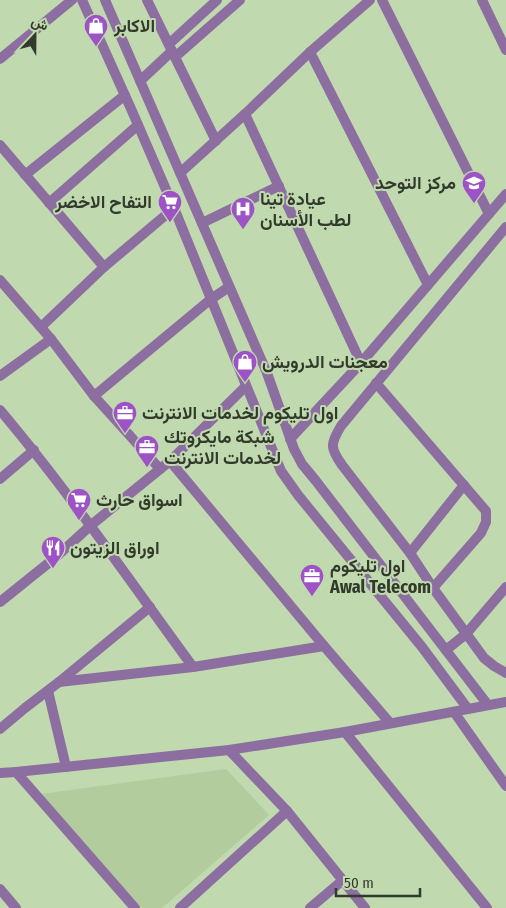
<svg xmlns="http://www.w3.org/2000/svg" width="506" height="908" font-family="'Fira Sans Condensed',Vazirmatn,sans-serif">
	<rect width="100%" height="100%" fill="#c1d9af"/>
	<polygon fill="#b2cc9d" points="226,769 269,815 162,908 142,908 41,794"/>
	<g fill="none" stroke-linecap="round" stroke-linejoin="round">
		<g stroke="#8d6ea1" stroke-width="10">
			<polyline points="147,0 216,141"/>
			<polyline points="382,0 489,214"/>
			<polyline points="482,0 506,50"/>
			<polyline points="169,44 217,0"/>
			<polyline points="310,52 428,285"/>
			<polyline points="175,57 240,0"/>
			<polyline points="0,59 72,0"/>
			<polyline points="140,81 172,51"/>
			<polyline points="245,114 361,363"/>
			<polyline points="0,145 104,267"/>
			<polyline points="180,173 245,114 310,52 370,0"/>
			<polyline points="25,175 125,95"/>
			<polyline points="49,203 138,125"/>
			<polyline points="202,223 279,186"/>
			<path d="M506,227L341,426C330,444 330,448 342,465L410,553L433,588L484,658L494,666L506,673"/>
			<polyline points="0,280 51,339 94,396 160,469"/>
			<polyline points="41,327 104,267 174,208"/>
			<polyline points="0,376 51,339"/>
			<polyline points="376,383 486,511 486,522 481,533 433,588"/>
			<polyline points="94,396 211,299"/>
			<path d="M0,410C69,492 130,581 193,667"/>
			<polyline points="290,439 361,363 506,194"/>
			<polyline points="170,461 324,646 390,723"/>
			<polyline points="0,479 34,450"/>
			<polyline points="410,553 464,485"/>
			<polyline points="0,602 56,557 90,526 170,461 246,386"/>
			<polyline points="446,650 466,634 506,587"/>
			<polyline points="59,682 193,667 324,646"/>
			<polyline points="48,691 66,767"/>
			<polyline points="454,712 506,786"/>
			<polyline points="0,729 25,708 59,682 150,607"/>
			<polyline points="345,732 487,908"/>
			<polyline points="229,750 287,811 365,908"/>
			<polyline points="16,772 135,908"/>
			<polyline points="0,889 16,908"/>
			<polyline points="180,908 287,811"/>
			<polyline points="310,908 343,880"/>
		</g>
		<g stroke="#8d6ea1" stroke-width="10">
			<polyline points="82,0 132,111 174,208 281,471 298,495 422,647 468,709"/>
			<polyline points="105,0 267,373 294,449 302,464 316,481 488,705"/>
			<polyline points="211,299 229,287"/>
			<polyline points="0,773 16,772 229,750 345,732 506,702"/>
		</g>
	</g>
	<defs>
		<symbol id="shop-pin" viewBox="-11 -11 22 30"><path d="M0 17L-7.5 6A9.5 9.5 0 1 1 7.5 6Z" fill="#9d53c6" stroke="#c1d9af"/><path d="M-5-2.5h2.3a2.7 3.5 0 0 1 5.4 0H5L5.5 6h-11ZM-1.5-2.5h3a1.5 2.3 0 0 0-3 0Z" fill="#fff"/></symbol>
		<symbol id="school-pin" viewBox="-11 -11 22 30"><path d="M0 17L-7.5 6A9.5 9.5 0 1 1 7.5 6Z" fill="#9d53c6" stroke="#c1d9af"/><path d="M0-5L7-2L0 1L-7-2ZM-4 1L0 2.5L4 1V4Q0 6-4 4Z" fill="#fff"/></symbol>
		<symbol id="supermarket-pin" viewBox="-11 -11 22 30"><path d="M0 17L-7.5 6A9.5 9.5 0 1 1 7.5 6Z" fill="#9d53c6" stroke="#c1d9af"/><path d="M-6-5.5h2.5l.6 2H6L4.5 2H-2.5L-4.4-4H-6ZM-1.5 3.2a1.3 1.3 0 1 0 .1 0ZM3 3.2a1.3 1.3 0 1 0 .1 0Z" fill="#fff"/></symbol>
		<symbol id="hospital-pin" viewBox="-11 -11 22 30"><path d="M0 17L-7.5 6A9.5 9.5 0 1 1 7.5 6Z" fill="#9d53c6" stroke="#c1d9af"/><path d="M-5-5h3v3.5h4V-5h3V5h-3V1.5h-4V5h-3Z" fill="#fff"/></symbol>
		<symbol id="office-pin" viewBox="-11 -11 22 30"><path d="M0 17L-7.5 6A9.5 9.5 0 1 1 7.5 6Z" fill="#9d53c6" stroke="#c1d9af"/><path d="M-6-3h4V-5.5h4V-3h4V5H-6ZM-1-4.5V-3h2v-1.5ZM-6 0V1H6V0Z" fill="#fff"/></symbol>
		<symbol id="restaurant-pin" viewBox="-11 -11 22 30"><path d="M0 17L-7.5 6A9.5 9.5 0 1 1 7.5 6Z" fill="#9d53c6" stroke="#c1d9af"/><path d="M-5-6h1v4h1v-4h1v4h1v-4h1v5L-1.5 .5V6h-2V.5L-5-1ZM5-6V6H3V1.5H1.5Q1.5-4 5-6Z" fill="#fff"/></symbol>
	</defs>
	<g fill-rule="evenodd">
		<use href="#shop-pin" x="82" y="12" width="28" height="38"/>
		<use href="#school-pin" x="460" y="169" width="28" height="38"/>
		<use href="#supermarket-pin" x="156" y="188" width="28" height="38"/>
		<use href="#hospital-pin" x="229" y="195" width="28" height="38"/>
		<use href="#shop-pin" x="231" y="348" width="28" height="38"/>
		<use href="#office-pin" x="111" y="399" width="28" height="38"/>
		<use href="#office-pin" x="133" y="433" width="28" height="38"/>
		<use href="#supermarket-pin" x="65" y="486" width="28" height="38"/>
		<use href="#restaurant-pin" x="39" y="534" width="28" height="38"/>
		<use href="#office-pin" x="298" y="562" width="28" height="38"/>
	</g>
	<g text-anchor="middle" stroke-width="4" stroke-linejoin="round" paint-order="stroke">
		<g font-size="18" font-weight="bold" fill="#323b2b" stroke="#c1d9af" text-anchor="start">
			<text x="114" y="32">الاكابر</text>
			<text x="456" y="189" text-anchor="end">مركز التوحد</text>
			<text x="260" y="205">عيادة تينا<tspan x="260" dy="21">لطب الأسنان</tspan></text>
			<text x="152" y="208" text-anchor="end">التفاح الاخضر</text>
			<text x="262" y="368">معجنات الدرويش</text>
			<text x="142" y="419">اول تليكوم لخدمات الانترنت</text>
			<text x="164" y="443">شبكة مايكروتك<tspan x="164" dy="21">لخدمات الانترنت</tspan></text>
			<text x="96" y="506">اسواق حارث</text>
			<text x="70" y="554">اوراق الزيتون</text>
			<text x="330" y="572">اول تليكوم<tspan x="330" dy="21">Awal Telecom</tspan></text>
		</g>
	</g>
	<g transform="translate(35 35) rotate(22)" stroke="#c1d9af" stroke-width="4" paint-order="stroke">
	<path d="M0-4L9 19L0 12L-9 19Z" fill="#323b2b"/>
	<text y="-8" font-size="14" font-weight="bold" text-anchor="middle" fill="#323b2b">ش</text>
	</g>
	<path d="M336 888v8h84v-8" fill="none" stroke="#323b2b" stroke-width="2.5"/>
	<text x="344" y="888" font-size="15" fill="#323b2b" stroke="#c1d9af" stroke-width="4" paint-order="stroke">50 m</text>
</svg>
